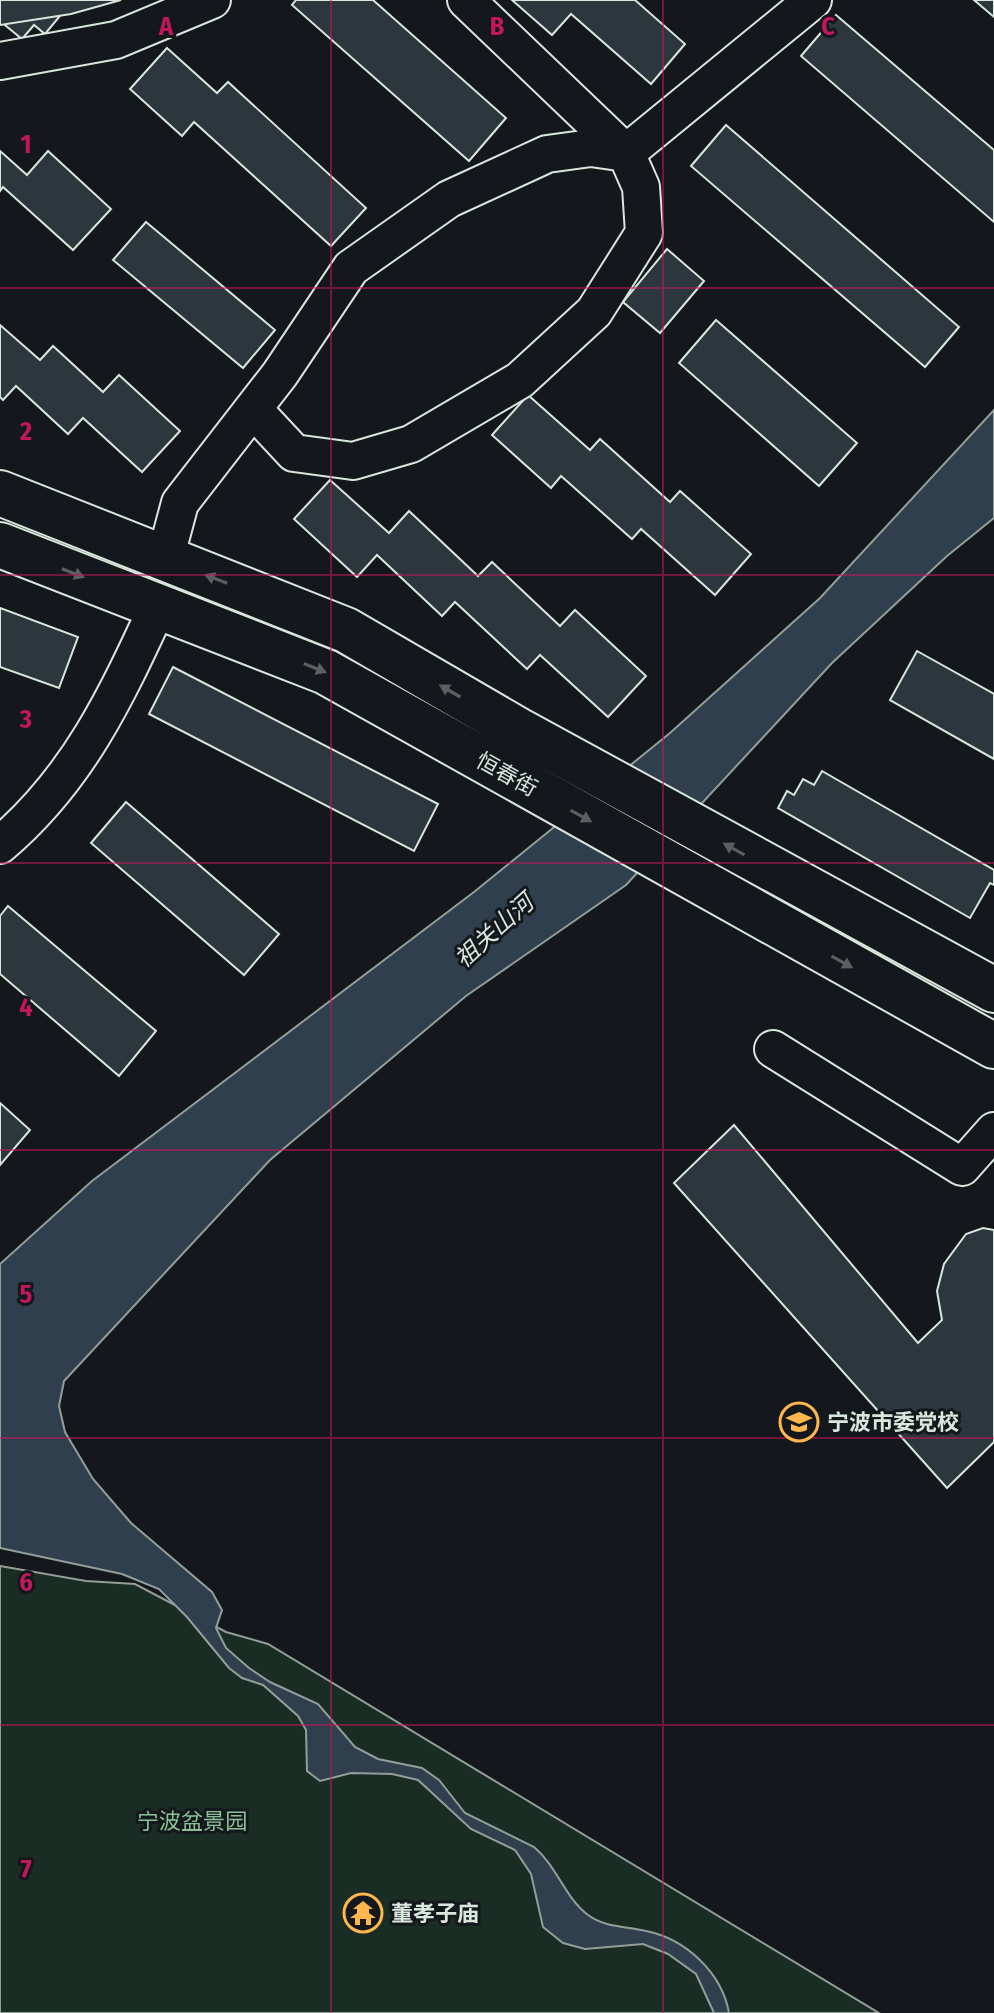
<svg xmlns="http://www.w3.org/2000/svg" width="994" height="2013" font-family="'Fira Sans Condensed','Noto Sans SC',sans-serif">
	<rect width="100%" height="100%" fill="#14181c"/>
	<polygon fill="#1a2d24" stroke="#939e99" stroke-width="2" points="0,1566 86,1581 135,1584 226,1632 268,1644 879,2013 0,2013"/>
	<path fill="#2f3f4d" stroke="#939e99" stroke-width="2" d="M994,410V518L947,556L832,663L626,885L466,996L270,1160L64,1381L59,1406L65,1432L93,1479L131,1523L212,1592L222,1610L216,1628L226,1648L249,1668L270,1682L318,1704L355,1747L378,1759L422,1768L439,1780L465,1813L534,1847C557,1866 565,1898 588,1915C606,1928 625,1926 646,1931C686,1939 722,1973 729,2013H714L696,1974L668,1954L643,1944L585,1949L563,1943L543,1927L531,1874L515,1850L471,1829L418,1780L392,1774L351,1773L320,1781L307,1771L306,1730L298,1716L263,1685L242,1678L229,1668L187,1617L159,1589L122,1574L0,1548V1264L92,1181L474,892L670,733L820,598Z"/>
	<g fill="#2c363c" stroke="#d8e6dc" stroke-width="2">
		<polygon points="0,0 73,0 45,34 34,25 22,39 0,21"/>
		<polygon points="0,0 121,0 71,14 0,25"/>
		<polygon points="296,0 373,0 506,118 469,161 292,5"/>
		<polygon points="512,0 635,0 685,44 651,84 571,14 552,35"/>
		<polygon points="974,0 994,0 994,17"/>
		<polygon points="836,15 994,150 994,222 801,56"/>
		<polygon points="167,48 217,93 228,82 366,208 331,246 194,122 182,136 130,89"/>
		<polygon points="726,125 959,327 925,367 691,166"/>
		<polygon points="0,151 27,175 48,151 111,209 73,250 3,187 0,191"/>
		<polygon points="146,222 275,330 243,368 113,260"/>
		<polygon points="667,249 704,281 660,333 623,302"/>
		<polygon points="716,320 857,443 819,486 679,363"/>
		<polygon points="0,325 40,360 53,346 103,392 119,375 180,431 142,472 83,418 68,434 16,386 3,400 0,397"/>
		<polygon points="528,395 590,450 600,439 670,502 680,491 751,554 715,595 641,529 632,539 561,476 551,488 492,435"/>
		<polygon points="330,480 389,533 409,511 478,576 492,562 560,626 575,610 646,676 608,717 540,655 527,669 455,602 442,616 377,555 357,577 294,519"/>
		<polygon points="0,608 78,637 59,688 0,667"/>
		<polygon points="917,651 994,694 994,759 890,700"/>
		<polygon points="173,667 438,804 414,851 149,714"/>
		<polygon points="822,771 994,870 994,885 990,883 970,918 778,808 787,791 794,795 803,779 814,785"/>
		<polygon points="126,802 279,934 244,975 91,843"/>
		<polygon points="8,906 156,1031 119,1076 0,974 0,916"/>
		<polygon points="0,1103 30,1130 0,1165"/>
		<polygon points="734,1125 918,1343 942,1320 937,1291 944,1264 966,1234 983,1228 994,1230 994,1442 947,1488 674,1183"/>
	</g>
	<g fill="none" stroke-linecap="round" stroke-linejoin="round">
		<defs>
			<g id="minor">
				<polyline points="466,0 626,153 813,0"/>
				<polyline points="0,61 116,40 212,0"/>
				<polyline points="165,559 180,503 280,374 351,268 449,199 547,154 591,148 626,153 641,187 644,233 594,312 520,380 411,444 353,461 294,453 253,409"/>
				<path d="M0,845C78,779 116,697 158,606"/>
				<polyline points="773,1049 962,1167 994,1131"/>
			</g>
			<g id="major">
				<polyline points="0,493 346,630 518,730 994,990"/>
				<polyline points="0,545 326,672 994,1046"/>
			</g>
		</defs>
		<use href="#minor" stroke="#d8e6dc" stroke-width="40"/>
		<use href="#major" stroke="#d8e6dc" stroke-width="48"/>
		<use href="#minor" stroke="#14181c" stroke-width="36"/>
		<use href="#major" stroke="#14181c" stroke-width="44"/>
	</g>
	<defs><path id="oneway-solid" d="M-6-.8H1V-3.2L6.5 0L1 3.2V.8H-6Z" transform="scale(2)"/></defs>
	<g fill="#59605f">
		<use href="#oneway-solid" transform="translate(73 573) rotate(21)"/>
		<use href="#oneway-solid" transform="translate(216 579) rotate(-159)"/>
		<use href="#oneway-solid" transform="translate(315 668) rotate(22)"/>
		<use href="#oneway-solid" transform="translate(450 691) rotate(-150)"/>
		<use href="#oneway-solid" transform="translate(581 816) rotate(29)"/>
		<use href="#oneway-solid" transform="translate(734 849) rotate(-151)"/>
		<use href="#oneway-solid" transform="translate(842 962) rotate(29)"/>
	</g>
	<path fill="none" stroke="#c2185b" stroke-width="2" stroke-opacity="0.55" d="M331,0V2013M663,0V2013M0,288H994M0,575H994M0,863H994M0,1150H994M0,1438H994M0,1725H994"/>
	<defs>
		<symbol id="school-ring" viewBox="-11 -11 22 22"><circle r="9.5" fill="#14181c" stroke="#ffb74d" stroke-width="1.5"/><path d="M0-5L7-2L0 1L-7-2ZM-4 1L0 2.5L4 1V4Q0 6-4 4Z" fill="#ffb74d"/></symbol>
		<symbol id="temple-ring" viewBox="-11 -11 22 22"><circle r="9.5" fill="#14181c" stroke="#ffb74d" stroke-width="1.5"/><path d="M0-6L5-2H3V0L6.5 2.5H4V6H1.5V3h-3V6H-4V2.5H-6.5L-3 0V-2H-5Z" fill="#ffb74d"/></symbol>
	</defs>
	<g fill-rule="evenodd">
		<use href="#school-ring" x="777" y="1400" width="44" height="44"/>
		<use href="#temple-ring" x="341" y="1891" width="44" height="44"/>
	</g>
	<g text-anchor="middle" stroke-width="6" stroke-linejoin="round" paint-order="stroke">
		<g font-size="22" fill="#d8e6dc" stroke="#14181c">
			<text transform="translate(507 774) rotate(29)" y="8">恒春街</text>
		</g>
		<g font-size="22" font-weight="bold" fill="#d8e6dc" stroke="#14181c" text-anchor="start">
			<text x="827" y="1430">宁波市委党校</text>
			<text x="391" y="1921">董孝子庙</text>
		</g>
		<g font-size="22" fill="#8ac095" stroke="#14181c">
			<text x="192" y="1829">宁波盆景园</text>
		</g>
		<g font-size="24" font-style="italic" fill="#d8e6dc" stroke="#14181c">
			<text transform="translate(494 931) rotate(-42)" y="8">祖关山河</text>
		</g>
	</g>
	<g font-size="26" text-anchor="middle" font-weight="bold" fill="#c2185b" stroke="#14181c" stroke-width="6" stroke-linejoin="round" paint-order="stroke">
		<text x="166" y="35">A</text>
		<text x="497" y="35">B</text>
		<text x="828" y="35">C</text>
		<text x="26" y="153">1</text>
		<text x="26" y="440">2</text>
		<text x="26" y="728">3</text>
		<text x="26" y="1016">4</text>
		<text x="26" y="1303">5</text>
		<text x="26" y="1591">6</text>
		<text x="26" y="1878">7</text>
	</g>
</svg>
